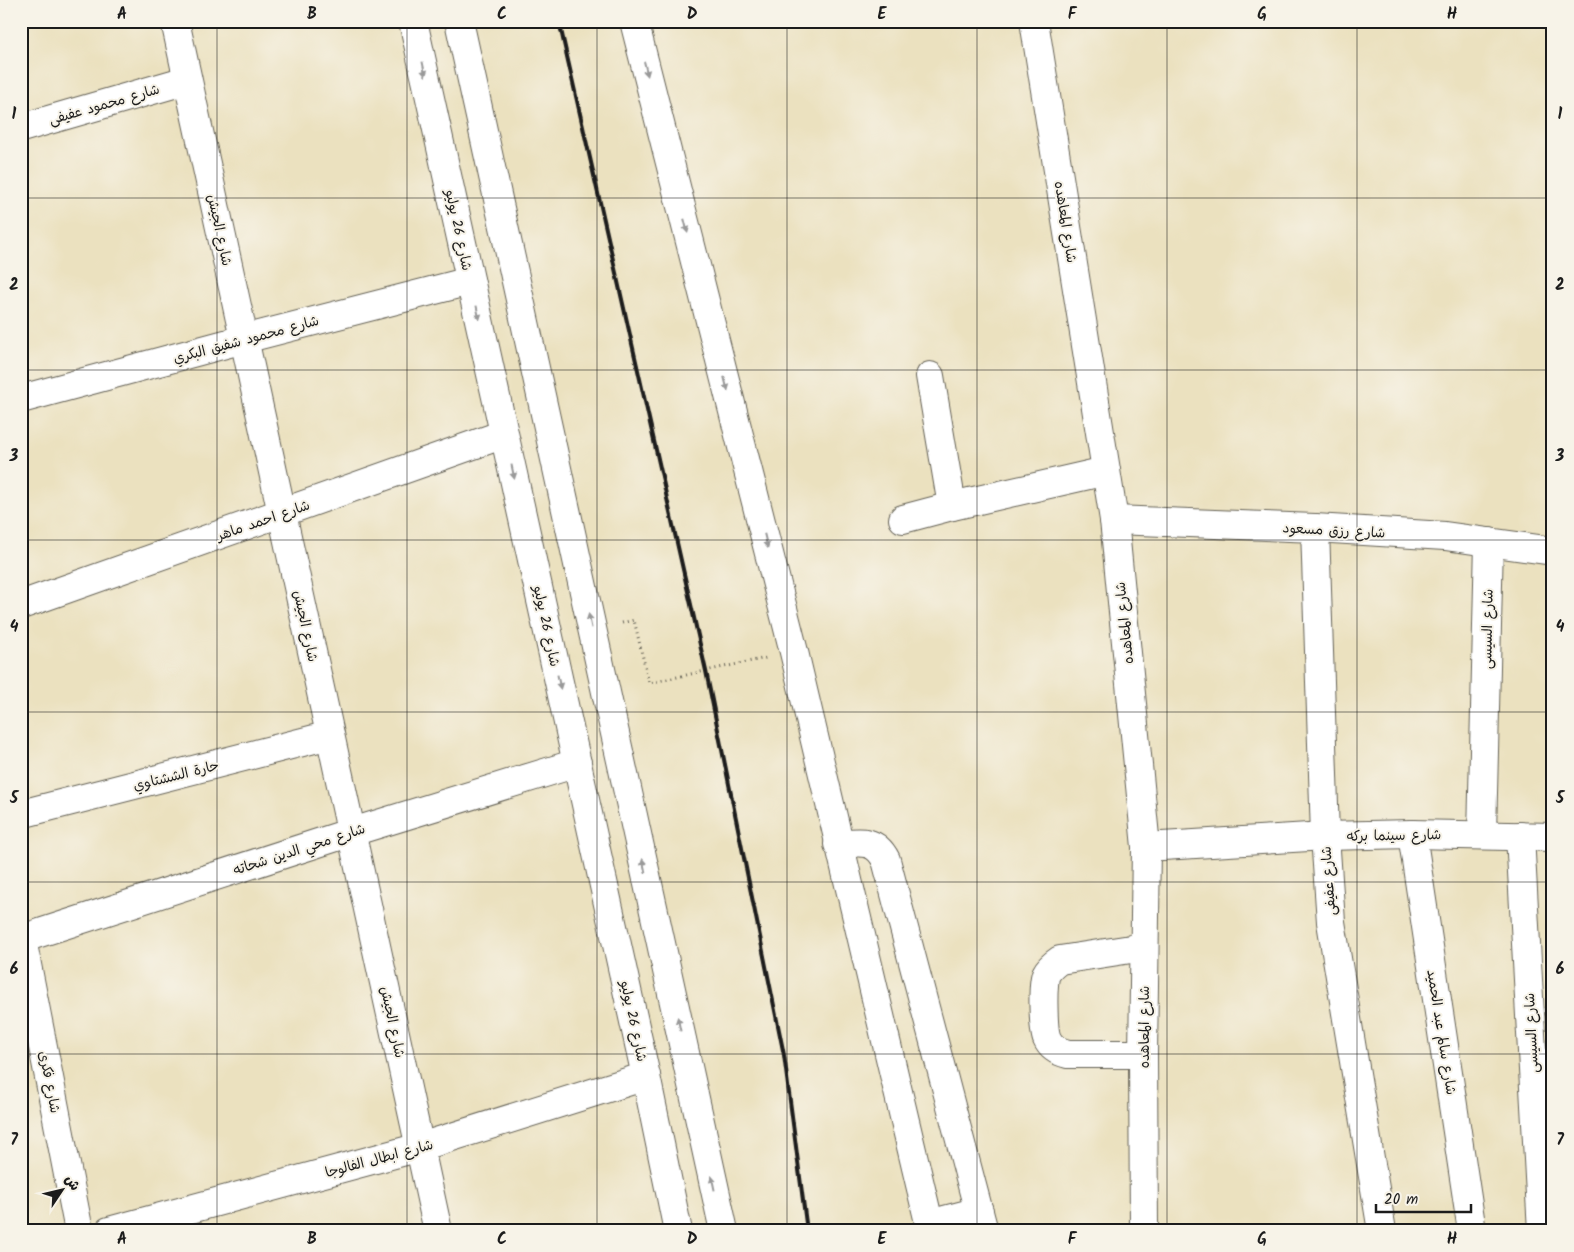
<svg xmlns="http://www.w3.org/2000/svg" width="1574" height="1252" font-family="Kalam,'Playpen Sans Arabic',sans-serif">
	<rect width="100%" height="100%" fill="#f7f3e8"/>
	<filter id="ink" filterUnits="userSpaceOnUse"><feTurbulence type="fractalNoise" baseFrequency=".02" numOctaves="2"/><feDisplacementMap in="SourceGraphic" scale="10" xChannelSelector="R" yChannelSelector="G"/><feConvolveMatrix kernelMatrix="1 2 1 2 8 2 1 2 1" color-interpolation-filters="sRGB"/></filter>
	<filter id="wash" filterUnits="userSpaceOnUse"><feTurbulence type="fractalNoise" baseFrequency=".0096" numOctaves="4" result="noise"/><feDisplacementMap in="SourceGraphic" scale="20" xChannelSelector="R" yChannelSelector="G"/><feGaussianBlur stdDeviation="1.12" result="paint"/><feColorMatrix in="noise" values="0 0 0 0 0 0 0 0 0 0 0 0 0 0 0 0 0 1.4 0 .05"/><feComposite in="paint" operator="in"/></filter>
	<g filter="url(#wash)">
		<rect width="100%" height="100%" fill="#ebe1bf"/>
	</g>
	<g filter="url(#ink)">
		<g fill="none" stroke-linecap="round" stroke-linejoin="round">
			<defs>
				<g id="minor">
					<polyline points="175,21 438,1231"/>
					<polyline points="413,21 646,1076 678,1231"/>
					<polyline points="459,21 724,1231"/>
					<polyline points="634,21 794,652 931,1231"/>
					<polyline points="21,128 187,80"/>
					<polyline points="930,376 952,506"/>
					<polyline points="21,399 244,339 470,281"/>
					<polyline points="903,519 952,506 1106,471"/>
					<polyline points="1114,520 1315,528 1445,536 1553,551"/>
					<polyline points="1315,528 1325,836 1331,922 1382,1231"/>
					<polyline points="21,605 504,434"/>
					<polyline points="21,814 330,735"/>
					<polyline points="1412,834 1472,1231"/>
					<polyline points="1482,835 1489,542"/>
					<polyline points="1520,836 1542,1231"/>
					<path d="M838,844C859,842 875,838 886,860L984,1231"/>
					<polyline points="1146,847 1325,836 1412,834 1553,837"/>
					<polyline points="21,934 79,1231"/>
					<polyline points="21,939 352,832 577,763"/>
					<path d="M1143,1054H1068C1059,1052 1051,1048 1047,1039C1043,1030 1042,982 1046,974C1049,968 1054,964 1060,960L1144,947"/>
					<polyline points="929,1224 979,1211"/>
					<polyline points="109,1231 420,1147 646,1076"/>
				</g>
				<polyline id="major" points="1034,21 1114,520 1146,847 1143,1054 1144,1231"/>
			</defs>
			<use href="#minor" stroke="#646155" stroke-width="30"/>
			<use href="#major" stroke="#646155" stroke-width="30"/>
			<polyline stroke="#646155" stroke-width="3" stroke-dasharray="1 4" stroke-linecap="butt" points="622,623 634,620 649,683 766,658"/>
			<use href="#minor" stroke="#fff" stroke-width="28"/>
			<use href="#major" stroke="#fff" stroke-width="28"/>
			<polyline stroke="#1c1c1c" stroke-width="4" points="559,21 706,671 784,1055 807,1231"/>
		</g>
		<defs><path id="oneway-solid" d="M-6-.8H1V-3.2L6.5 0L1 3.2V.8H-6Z" transform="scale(1.25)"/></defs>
		<g fill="#999">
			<use href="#oneway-solid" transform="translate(424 69) rotate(78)"/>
			<use href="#oneway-solid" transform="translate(646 69) rotate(76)"/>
			<use href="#oneway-solid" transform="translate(686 226) rotate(76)"/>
			<use href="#oneway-solid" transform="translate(478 313) rotate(78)"/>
			<use href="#oneway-solid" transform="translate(726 384) rotate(76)"/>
			<use href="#oneway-solid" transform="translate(513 472) rotate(78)"/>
			<use href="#oneway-solid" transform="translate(766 541) rotate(76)"/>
			<use href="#oneway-solid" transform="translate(590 621) rotate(-102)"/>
			<use href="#oneway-solid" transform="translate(559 682) rotate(78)"/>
			<use href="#oneway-solid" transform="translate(644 866) rotate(-102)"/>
			<use href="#oneway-solid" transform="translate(679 1024) rotate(-102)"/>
			<use href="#oneway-solid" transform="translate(713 1183) rotate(-102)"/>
		</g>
	</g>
	<path fill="none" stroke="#1c1c1c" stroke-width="1" stroke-opacity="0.55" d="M217,21V1231M407,21V1231M597,21V1231M787,21V1231M977,21V1231M1167,21V1231M1357,21V1231M21,198H1553M21,370H1553M21,540H1553M21,712H1553M21,882H1553M21,1054H1553"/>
	<g text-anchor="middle" stroke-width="4" stroke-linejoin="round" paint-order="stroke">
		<g font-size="14" fill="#1c1c1c" stroke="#f7f3e8">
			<text transform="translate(104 104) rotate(-16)" y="5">شارع محمود عفيفى</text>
			<text transform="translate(1066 222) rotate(81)" y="5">شارع المعاهده</text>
			<text transform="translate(220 230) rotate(78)" y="5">شارع الجيش</text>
			<text transform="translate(459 230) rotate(78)" y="5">شارع 26 يوليو</text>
			<text transform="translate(246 339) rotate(-15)" y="5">شارع محمود شفيق البكري</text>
			<text transform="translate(263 520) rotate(-19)" y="5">شارع احمد ماهر</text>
			<text transform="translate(1334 530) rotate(3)" y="5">شارع رزق مسعود</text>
			<text transform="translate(1124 623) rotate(-96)" y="5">شارع المعاهده</text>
			<text transform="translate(306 626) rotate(78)" y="5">شارع الجيش</text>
			<text transform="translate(547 626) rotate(78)" y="5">شارع 26 يوليو</text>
			<text transform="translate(1487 629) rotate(-89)" y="5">شارع السيسى</text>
			<text transform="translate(176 775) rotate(-14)" y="5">حارة الششتاوي</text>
			<text transform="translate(1394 835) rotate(-1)" y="5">شارع سينما بركه</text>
			<text transform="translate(299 849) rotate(-18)" y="5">شارع محي الدين شحاته</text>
			<text transform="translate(1328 881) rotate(-94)" y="5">شارع عفيفى</text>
			<text transform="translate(634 1021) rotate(78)" y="5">شارع 26 يوليو</text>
			<text transform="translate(393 1022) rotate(78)" y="5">شارع الجيش</text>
			<text transform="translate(1144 1027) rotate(-90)" y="5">شارع المعاهده</text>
			<text transform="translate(1442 1032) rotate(81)" y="5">شارع سالم عبد الحميد</text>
			<text transform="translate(1531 1033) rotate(-93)" y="5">شارع السيسى</text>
			<text transform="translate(50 1082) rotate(79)" y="5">شارع فكرى</text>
			<text transform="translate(379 1158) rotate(-15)" y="5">شارع ابطال الفالوجا</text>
		</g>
	</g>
	<rect width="1574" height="1252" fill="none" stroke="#f7f3e8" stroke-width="55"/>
	<g transform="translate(62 1190) rotate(55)" stroke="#f7f3e8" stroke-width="4" paint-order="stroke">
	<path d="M0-4L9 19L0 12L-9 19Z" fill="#1c1c1c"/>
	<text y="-8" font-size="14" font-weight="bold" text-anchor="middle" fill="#1c1c1c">ش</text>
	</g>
	<path d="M1376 1204v8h95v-8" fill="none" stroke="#1c1c1c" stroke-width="2.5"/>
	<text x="1384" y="1204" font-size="15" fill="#1c1c1c" stroke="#f7f3e8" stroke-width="4" paint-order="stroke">20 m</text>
	<rect x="28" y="28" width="1518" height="1196" fill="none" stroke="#1c1c1c" stroke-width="2"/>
	<g font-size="16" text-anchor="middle" font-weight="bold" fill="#1c1c1c">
		<text x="122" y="19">A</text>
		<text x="312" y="19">B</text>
		<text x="502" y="19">C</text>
		<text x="692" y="19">D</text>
		<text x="882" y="19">E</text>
		<text x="1072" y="19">F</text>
		<text x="1262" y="19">G</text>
		<text x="1452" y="19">H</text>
		<text x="14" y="119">1</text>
		<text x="1560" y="119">1</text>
		<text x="14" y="290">2</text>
		<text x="1560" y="290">2</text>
		<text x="14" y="461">3</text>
		<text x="1560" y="461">3</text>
		<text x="14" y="632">4</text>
		<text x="1560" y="632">4</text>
		<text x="14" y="803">5</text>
		<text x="1560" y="803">5</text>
		<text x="14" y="974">6</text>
		<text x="1560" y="974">6</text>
		<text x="14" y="1145">7</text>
		<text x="1560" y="1145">7</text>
		<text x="122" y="1244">A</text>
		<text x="312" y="1244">B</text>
		<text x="502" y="1244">C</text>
		<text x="692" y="1244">D</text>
		<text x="882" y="1244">E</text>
		<text x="1072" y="1244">F</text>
		<text x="1262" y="1244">G</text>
		<text x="1452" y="1244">H</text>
	</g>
</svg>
